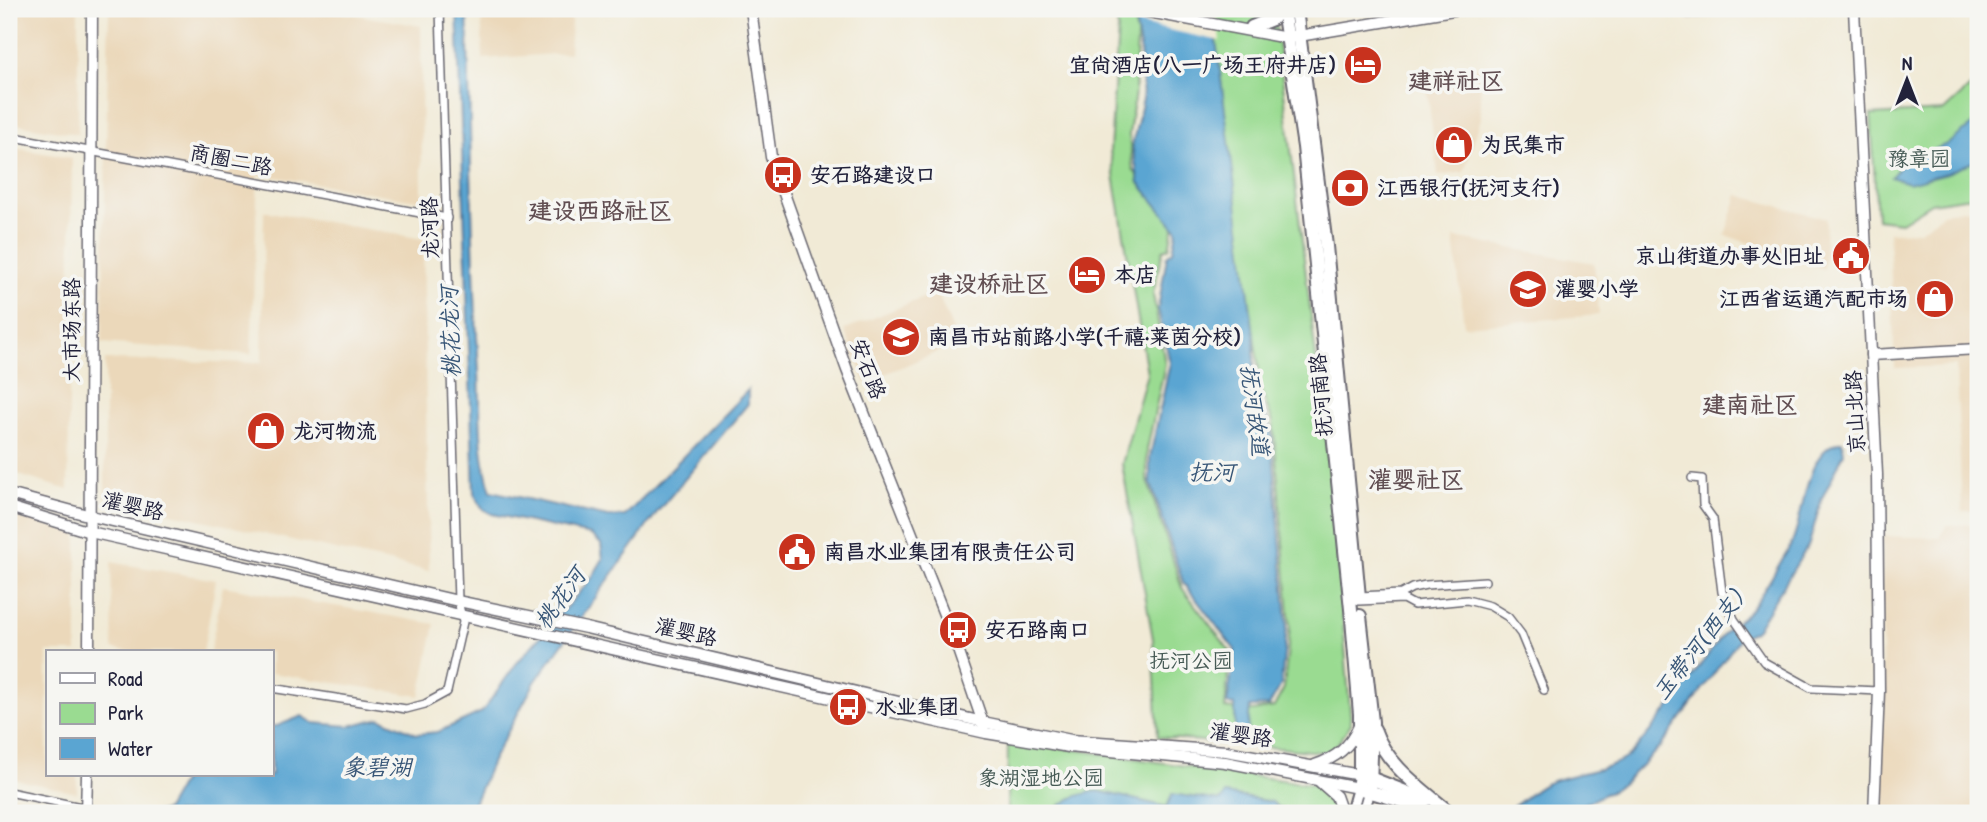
<svg xmlns="http://www.w3.org/2000/svg" width="1987" height="822" font-family="'Patrick Hand','LXGW WenKai TC',sans-serif">
	<rect width="100%" height="100%" fill="#f6f6f2"/>
	<filter id="ink" filterUnits="userSpaceOnUse"><feTurbulence type="fractalNoise" baseFrequency=".0143" numOctaves="2"/><feDisplacementMap in="SourceGraphic" scale="14" xChannelSelector="R" yChannelSelector="G"/><feConvolveMatrix kernelMatrix="1 2 1 2 8 2 1 2 1" color-interpolation-filters="sRGB"/></filter>
	<filter id="wash" filterUnits="userSpaceOnUse"><feTurbulence type="fractalNoise" baseFrequency=".00686" numOctaves="4" result="noise"/><feDisplacementMap in="SourceGraphic" scale="28" xChannelSelector="R" yChannelSelector="G"/><feGaussianBlur stdDeviation="1.57" result="paint"/><feColorMatrix in="noise" values="0 0 0 0 0 0 0 0 0 0 0 0 0 0 0 0 0 1.4 0 .05"/><feComposite in="paint" operator="in"/></filter>
	<g filter="url(#wash)">
		<rect width="100%" height="100%" fill="#f1ead6"/>
		<g fill="#ebd8ba">
			<polygon points="9,9 78,9 78,134 9,123"/>
			<polygon points="109,9 321,9 421,26 422,201 258,174 251,354 102,343"/>
			<polygon points="481,9 572,9 569,53 483,59"/>
			<polygon points="1480,67 1481,118 1464,172 1438,176 1426,79"/>
			<polygon points="9,147 72,158 68,490 9,472"/>
			<polygon points="1738,195 1826,219 1824,269 1725,235"/>
			<polygon points="1978,209 1978,511 1962,511 1956,366 1895,368 1889,232 1919,231 1948,211"/>
			<polygon points="264,211 423,239 429,571 105,498 105,360 262,363"/>
			<polygon points="1454,238 1594,263 1599,315 1464,326"/>
			<polygon points="937,292 958,343 866,382 844,330"/>
			<polygon points="9,514 77,534 77,652 47,652 47,775 77,775 77,793 9,778"/>
			<polygon points="1978,524 1978,813 1881,813 1883,536 1940,538 1947,525"/>
			<polygon points="111,562 216,580 203,652 135,652 113,649"/>
			<polygon points="223,586 435,624 420,696 271,673 271,652 210,652"/>
			<polygon points="9,795 73,809 72,813 9,813"/>
		</g>
		<polygon fill="#cbc3b8" points="1681,9 1750,9 1690,20"/>
		<g fill="#9adb91" stroke="#5e7e66" stroke-width="2">
			<polygon points="1114,9 1131,9 1137,34 1135,92 1129,135 1133,170 1175,219 1169,248 1163,250 1153,294 1165,364 1147,450 1147,479 1182,588 1230,651 1225,708 1253,711 1274,707 1284,688 1290,626 1273,422 1258,384 1259,370 1207,9 1274,9 1334,507 1351,724 1331,753 1158,737 1153,639 1122,464 1147,373 1110,151 1118,28"/>
			<polygon points="1978,80 1978,196 1931,203 1901,222 1877,219 1871,115 1944,111"/>
			<polygon points="1008,740 1315,785 1327,794 1336,813 1284,813 1272,802 1225,794 1222,801 1172,794 1168,807 1098,791 1060,805 1054,813 1007,813"/>
		</g>
		<g fill="#5aa5d2" stroke="#3e6486" stroke-width="2">
			<path d="M457,9H467C471,129 471,250 479,370C481,409 478,454 491,491L608,517L625,516L748,390V404L658,511L535,682L492,761L470,813H157L166,810L186,775H271V726H277L302,716L314,723L349,726L380,718L417,734L438,732L482,712L516,664L591,579L603,559L601,544L591,535L492,514L483,509L474,494Z"/>
			<polygon points="1133,9 1212,9 1254,335 1254,386 1271,430 1287,624 1281,685 1269,706 1250,707 1247,736 1235,733 1235,705 1227,704 1235,650 1183,582 1150,481 1150,457 1170,363 1158,309 1167,256 1173,251 1177,230 1139,183 1132,146 1143,99 1140,48"/>
			<polygon points="1978,120 1978,160 1947,173 1909,183 1891,177 1902,164 1949,143"/>
			<path d="M1842,441L1844,453L1822,498L1809,544L1756,630L1740,638L1660,747L1628,779L1615,789L1580,806L1556,813H1501C1518,807 1529,792 1545,784C1571,772 1606,773 1630,755C1636,749 1642,741 1647,735C1674,704 1697,670 1721,637C1728,626 1739,622 1748,612C1764,594 1775,570 1788,550C1806,521 1801,450 1842,441Z"/>
			<path d="M1098,791L1167,807L1172,794L1221,801L1225,794L1272,802L1284,813H1054C1066,798 1079,794 1098,791Z"/>
		</g>
		<polygon fill="#f1ead6" points="1130,9 1216,9 1220,41 1132,22"/>
	</g>
	<g filter="url(#ink)">
		<g fill="none" stroke-linecap="round" stroke-linejoin="round">
			<defs>
				<g id="street">
					<polyline points="9,136 447,218"/>
					<polyline points="1692,478 1702,479 1703,505 1713,519 1722,592 1734,619 1764,662 1811,688 1879,691"/>
					<polyline points="1359,596 1401,594 1412,588 1426,585 1485,581"/>
					<polyline points="1359,601 1403,599 1414,605 1467,600 1490,606 1508,617 1521,634 1544,690"/>
					<polyline points="271,688 406,709 425,704 447,692 463,622 458,601 440,9"/>
					<polyline points="9,792 86,808"/>
				</g>
				<g id="secondary">
					<polyline points="751,9 771,157 847,370 957,647 984,726"/>
					<polyline points="1133,9 1287,38 1459,9"/>
					<polyline points="1854,9 1877,474 1879,691 1874,813"/>
					<polyline points="1871,355 1978,349"/>
					<polyline points="9,494 91,516 458,601 586,628 983,722 1071,740 1226,751 1360,775"/>
					<polyline points="9,507 90,532 986,733 1069,747 1225,762 1358,788"/>
					<polyline points="89,652 92,9"/>
					<path d="M1315,765C1336,758 1350,747 1359,726"/>
					<polyline points="1320,782 1336,796 1342,813"/>
					<polyline points="86,813 87,775"/>
				</g>
				<g id="primary">
					<polyline points="1351,813 1358,788"/>
					<polyline points="1363,813 1370,789"/>
				</g>
				<g id="highway">
					<polyline points="1283,9 1304,147 1352,619 1360,714 1360,775 1358,788 1415,805 1429,813"/>
					<polyline points="1296,9 1326,246 1359,597"/>
					<polyline points="1252,27 1272,19 1280,9"/>
					<polyline points="1360,616 1372,722 1370,789"/>
					<path d="M1374,729C1386,765 1422,789 1450,813"/>
					<polyline points="1365,776 1426,800"/>
				</g>
			</defs>
			<use href="#street" stroke="#6a6871" stroke-width="10"/>
			<use href="#secondary" stroke="#6a6871" stroke-width="13"/>
			<use href="#primary" stroke="#6a6871" stroke-width="14"/>
			<use href="#highway" stroke="#6a6871" stroke-width="16"/>
			<use href="#street" stroke="#fff" stroke-width="7"/>
			<use href="#secondary" stroke="#fff" stroke-width="10"/>
			<use href="#primary" stroke="#fff" stroke-width="10"/>
			<use href="#highway" stroke="#fff" stroke-width="12"/>
		</g>
	</g>
	<defs>
		<symbol id="hotel-disc" viewBox="-11 -11 22 22"><circle r="9.5" fill="#c8321e" stroke="#f6f6f2"/><path d="M-6-4.5h1.5V1H6V5H4.5V3h-9V5H-6ZM-4 0a1.8 1.8 0 1 1 3.6 0ZM.5 0V-2.5h3Q6-2.5 6 0Z" fill="#fff"/></symbol>
		<symbol id="shop-disc" viewBox="-11 -11 22 22"><circle r="9.5" fill="#c8321e" stroke="#f6f6f2"/><path d="M-5-2.5h2.3a2.7 3.5 0 0 1 5.4 0H5L5.5 6h-11ZM-1.5-2.5h3a1.5 2.3 0 0 0-3 0Z" fill="#fff"/></symbol>
		<symbol id="bus-disc" viewBox="-11 -11 22 22"><circle r="9.5" fill="#c8321e" stroke="#f6f6f2"/><path d="M-5-6H5V4H4V6H2V4H-2V6H-4V4H-5ZM-3.5-4V0h7V-4ZM-3.5 1.2v1.5H-2V1.2ZM2 1.2v1.5H3.5V1.2Z" fill="#fff"/></symbol>
		<symbol id="bank-disc" viewBox="-11 -11 22 22"><circle r="9.5" fill="#c8321e" stroke="#f6f6f2"/><path d="M-6-4H6V4H-6ZM0-2.3a2.3 2.3 0 1 0 0 4.6a2.3 2.3 0 1 0 0-4.6Z" fill="#fff"/></symbol>
		<symbol id="civic-disc" viewBox="-11 -11 22 22"><circle r="9.5" fill="#c8321e" stroke="#f6f6f2"/><path d="M-.6-6.5H3V-4.5H.6V-3L4-1V1h2V6H-6V1h2V-1L-.6-3ZM-1.2 2.5V6h2.4V2.5Z" fill="#fff"/></symbol>
		<symbol id="school-disc" viewBox="-11 -11 22 22"><circle r="9.5" fill="#c8321e" stroke="#f6f6f2"/><path d="M0-5L7-2L0 1L-7-2ZM-4 1L0 2.5L4 1V4Q0 6-4 4Z" fill="#fff"/></symbol>
	</defs>
	<g fill-rule="evenodd">
		<use href="#hotel-disc" x="1341" y="43" width="44" height="44"/>
		<use href="#shop-disc" x="1432" y="123" width="44" height="44"/>
		<use href="#bus-disc" x="761" y="153" width="44" height="44"/>
		<use href="#bank-disc" x="1328" y="166" width="44" height="44"/>
		<use href="#civic-disc" x="1829" y="234" width="44" height="44"/>
		<use href="#hotel-disc" x="1065" y="253" width="44" height="44"/>
		<use href="#school-disc" x="1506" y="267" width="44" height="44"/>
		<use href="#shop-disc" x="1913" y="277" width="44" height="44"/>
		<use href="#school-disc" x="879" y="315" width="44" height="44"/>
		<use href="#shop-disc" x="244" y="409" width="44" height="44"/>
		<use href="#civic-disc" x="775" y="530" width="44" height="44"/>
		<use href="#bus-disc" x="936" y="608" width="44" height="44"/>
		<use href="#bus-disc" x="826" y="685" width="44" height="44"/>
	</g>
	<g text-anchor="middle" stroke-width="7" stroke-linejoin="round" paint-order="stroke">
		<g font-size="21" font-weight="bold" fill="#22223b" stroke="#f6f6f2" text-anchor="start">
			<text x="1336" y="72" text-anchor="end">宜尚酒店(八一广场王府井店)</text>
			<text x="1481" y="152">为民集市</text>
			<text x="810" y="182">安石路建设口</text>
			<text x="1377" y="195">江西银行(抚河支行)</text>
			<text x="1824" y="263" text-anchor="end">京山街道办事处旧址</text>
			<text x="1114" y="282">本店</text>
			<text x="1555" y="296">灌婴小学</text>
			<text x="1908" y="306" text-anchor="end">江西省运通汽配市场</text>
			<text x="928" y="344">南昌市站前路小学(千禧·莱茵分校)</text>
			<text x="293" y="438">龙河物流</text>
			<text x="824" y="559">南昌水业集团有限责任公司</text>
			<text x="985" y="637">安石路南口</text>
			<text x="875" y="714">水业集团</text>
		</g>
		<g font-size="21" fill="#465a55" stroke="#f6f6f2">
			<text x="1919" y="166">豫章园</text>
			<text x="1191" y="668">抚河公园</text>
			<text x="1041" y="785">象湖湿地公园</text>
		</g>
		<g font-size="21" fill="#22223b" stroke="#f6f6f2">
			<text transform="translate(231 160) rotate(11)" y="7">商圈二路</text>
			<text transform="translate(430 228) rotate(-92)" y="7">龙河路</text>
			<text transform="translate(72 330) rotate(-90)" y="7">大市场东路</text>
			<text transform="translate(868 369) rotate(69)" y="7">安石路</text>
			<text transform="translate(1321 395) rotate(-95)" y="7">抚河南路</text>
			<text transform="translate(1855 412) rotate(-93)" y="7">京山北路</text>
			<text transform="translate(133 506) rotate(13)" y="7">灌婴路</text>
			<text transform="translate(686 632) rotate(13)" y="7">灌婴路</text>
			<text transform="translate(1241 735) rotate(8)" y="7">灌婴路</text>
		</g>
		<g font-size="23" font-style="italic" fill="#385677" stroke="#f6f6f2">
			<text transform="translate(450 332) rotate(-92)" y="8">桃花龙河</text>
			<text transform="translate(1255 410) rotate(82)" y="8">抚河故道</text>
			<text x="1212" y="480">抚河</text>
			<text transform="translate(560 598) rotate(-54)" y="8">桃花河</text>
			<text transform="translate(1698 645) rotate(-52)" y="8">玉带河(西支)</text>
			<text x="377" y="775">象碧湖</text>
		</g>
		<g font-size="24" font-weight="bold" fill="#614e52" stroke="#f6f6f2">
			<text x="1456" y="89">建祥社区</text>
			<text x="600" y="219">建设西路社区</text>
			<text x="989" y="292">建设桥社区</text>
			<text x="1750" y="413">建南社区</text>
			<text x="1416" y="488">灌婴社区</text>
		</g>
	</g>
	<rect width="1987" height="822" fill="none" stroke="#f6f6f2" stroke-width="35"/>
	<rect x="46" y="650" width="228" height="126" fill="#f6f6f2" stroke="#a1a1a9" stroke-width="2"/>
	<rect x="60" y="673" width="35" height="10" fill="#ffffff" stroke="#a1a1a9" stroke-width="2"/>
	<text x="108" y="686" font-size="21" fill="#22223b">Road</text>
	<rect x="60" y="703" width="35" height="21" fill="#9adb91" stroke="#a1a1a9" stroke-width="2"/>
	<text x="108" y="720" font-size="21" fill="#22223b">Park</text>
	<rect x="60" y="738" width="35" height="21" fill="#5aa5d2" stroke="#a1a1a9" stroke-width="2"/>
	<text x="108" y="756" font-size="21" fill="#22223b">Water</text>
	<g transform="translate(1907 80)" stroke="#f6f6f2" stroke-width="5" paint-order="stroke">
	<path d="M0-5L12 26L0 18L-12 26Z" fill="#22223b"/>
	<text y="-10" font-size="19" font-weight="bold" text-anchor="middle" fill="#22223b">N</text>
	</g>
</svg>
